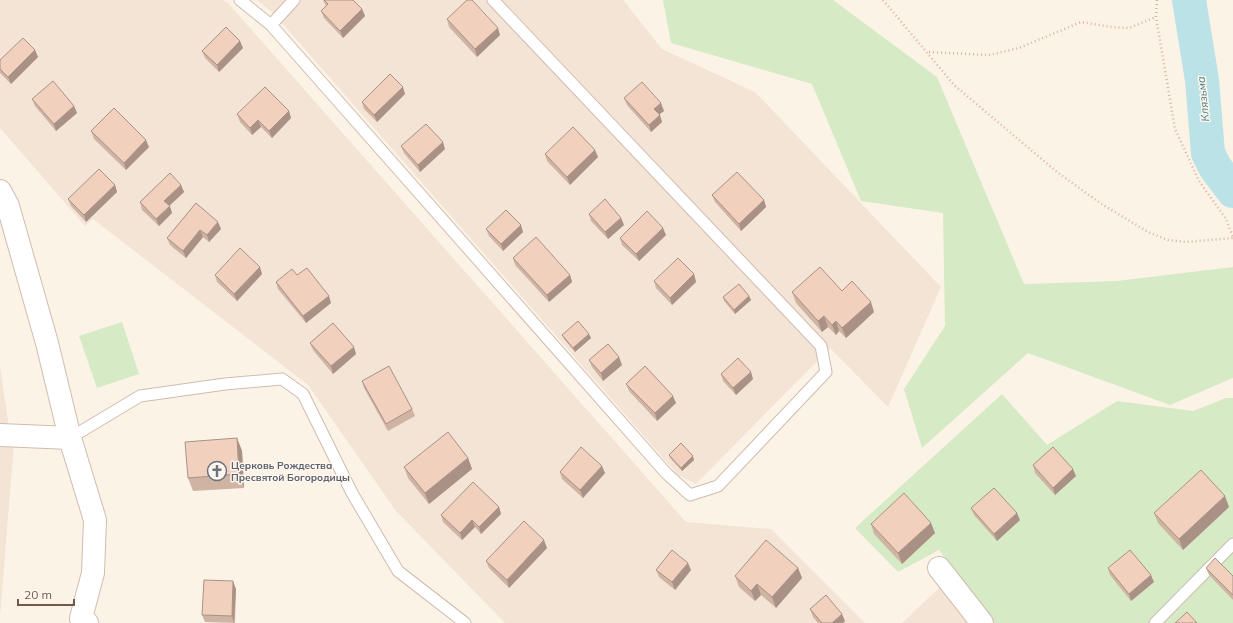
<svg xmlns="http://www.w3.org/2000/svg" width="1233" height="623" font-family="Mulish,sans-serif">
	<rect width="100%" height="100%" fill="#fcf3e7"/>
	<g fill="#f4e4d5">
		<polygon points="0,0 223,0 228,3 686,522 771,529 865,623 505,623 396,511 308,385 93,219 85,226 0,128"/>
		<polygon points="257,0 623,0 662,49 755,92 941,287 888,407 830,348 696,484 678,475 274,14"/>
		<polygon points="0,366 9,427 0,428"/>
		<polygon points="14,444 0,616 0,445"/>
		<polygon points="940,587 967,623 902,623"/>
	</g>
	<g fill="#d6eac5">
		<polygon points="663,0 833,0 937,77 1024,284 1117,281 1233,267 1233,378 1170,405 1028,353 922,448 904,389 945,326 943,213 861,201 812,84 671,43"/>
		<polygon points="122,322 139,374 97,388 79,336"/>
		<polygon points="1002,394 1047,445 1117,401 1193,411 1226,398 1233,398 1233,623 993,623 939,550 898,572 855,528"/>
	</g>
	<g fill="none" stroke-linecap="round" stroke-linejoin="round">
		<polyline stroke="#bbe2e6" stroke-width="34" points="1189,0 1202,80 1208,153 1215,167 1233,191"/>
		<defs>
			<g id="lane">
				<polyline points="240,0 271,25 666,473 690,495 718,486 826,372 821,346 493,0"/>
				<polyline points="271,25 294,0"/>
				<polyline points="70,438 140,396 225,384 282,379 303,394 352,493 398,571 465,623"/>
				<polyline points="1155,623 1233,544"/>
			</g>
			<g id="street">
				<polyline points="0,191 8,206 47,343 70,438 95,520 93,573 81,618 87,623"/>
				<polyline points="0,435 70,438"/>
				<polyline points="939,568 982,623"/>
			</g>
		</defs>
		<use href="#lane" stroke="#d0bcaf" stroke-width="13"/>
		<use href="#street" stroke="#d0bcaf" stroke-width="24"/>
		<g stroke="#d7b3a1" stroke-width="2.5" stroke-dasharray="1 3" stroke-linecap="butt">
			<polyline points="883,0 954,85 1057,172 1100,203 1148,232 1168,240 1186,242 1233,238"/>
			<polyline points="1157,0 1156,17 1175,129 1199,181 1226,219 1233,237"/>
			<polyline points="929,52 989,55 1019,48 1081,22 1112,27 1129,28 1156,17"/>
		</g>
		<use href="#lane" stroke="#fff" stroke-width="11"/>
		<use href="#street" stroke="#fff" stroke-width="22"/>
	</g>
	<g fill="#cfb3a3">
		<polygon points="323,0 353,0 362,9 365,16 343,38 324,18 321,11 326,6"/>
		<polygon points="447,19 500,35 477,57 449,27"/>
		<polygon points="243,48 219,72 205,58 202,51"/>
		<polygon points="35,50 38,57 11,84 0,73 0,60"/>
		<polygon points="405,94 377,122 364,109 362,102"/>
		<polygon points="624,98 664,111 659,114 662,122 651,132 627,105"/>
		<polygon points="32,99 74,106 77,113 56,131 35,106"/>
		<polygon points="289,111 291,118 272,138 261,127 252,135 240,122 237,114"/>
		<polygon points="91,131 149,147 126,170 94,139"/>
		<polygon points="401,146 445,149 420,172 404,153"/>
		<polygon points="545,154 598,157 570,185 547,161"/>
		<polygon points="115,185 117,192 86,222 71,206 68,199"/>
		<polygon points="181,185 184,192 169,206 172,213 159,226 142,210 140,202"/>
		<polygon points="712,195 764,200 766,207 741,231 715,202"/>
		<polygon points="196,203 221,229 209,242 203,237 186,258 170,245 167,238"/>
		<polygon points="589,214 621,218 624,225 608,239 591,221"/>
		<polygon points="486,229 523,232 503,251 489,236"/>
		<polygon points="666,235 639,261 622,245 620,238"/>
		<polygon points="513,258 570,275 572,282 549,302 515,265"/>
		<polygon points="262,274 237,301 217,282 215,275"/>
		<polygon points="694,274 696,282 672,305 656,288 654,281"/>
		<polygon points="297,275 331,303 306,323 278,289 276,282"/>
		<polygon points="842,291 874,312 846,338 839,331 836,335 828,327 822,332 796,303 792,292"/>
		<polygon points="749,296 751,300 735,314 724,301 723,297"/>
		<polygon points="562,335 591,338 575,352 564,339"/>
		<polygon points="310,343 356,354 333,374 313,350"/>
		<polygon points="589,360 622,365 603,381 592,367"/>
		<polygon points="721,374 753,379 736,395 723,381"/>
		<polygon points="362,381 412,409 415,416 388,431 364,388"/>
		<polygon points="626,384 676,403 657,421 629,391"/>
		<polygon points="237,438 242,451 244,488 193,491 188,478"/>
		<polygon points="669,455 694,460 682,471 670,458"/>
		<polygon points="468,458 472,469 429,504 408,478 404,467"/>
		<polygon points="1033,465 1076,476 1055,495 1035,473"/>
		<polygon points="560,472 605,473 583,498 562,479"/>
		<polygon points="499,507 501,514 481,534 475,527 462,540 443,522 441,515"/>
		<polygon points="1229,507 1183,550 1158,523 1154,513"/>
		<polygon points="971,508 1020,520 997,541 974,515"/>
		<polygon points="871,524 935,533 902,564 874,534"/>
		<polygon points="547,548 509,588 489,568 486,561"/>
		<polygon points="798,568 802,578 776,608 761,595 755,601 739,587 735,576"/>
		<polygon points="1108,568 1154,582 1131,601 1110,575"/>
		<polygon points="1206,568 1233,576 1233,600 1209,575"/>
		<polygon points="656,570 691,570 675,590 659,577"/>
		<polygon points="236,589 235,623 205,622 202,615"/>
		<polygon points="810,609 845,621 843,623 818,623 813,617"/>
	</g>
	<g fill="#a99285">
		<polygon points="362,9 365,16 343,38 340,31"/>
		<polygon points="498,28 500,35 477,57 475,49"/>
		<polygon points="240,41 243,48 219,72 217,65"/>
		<polygon points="35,50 38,57 11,84 8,77"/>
		<polygon points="403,87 405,94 377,122 374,115"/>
		<polygon points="661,103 664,111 657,116 654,109"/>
		<polygon points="74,106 77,113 56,131 54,124"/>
		<polygon points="289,111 291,118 272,138 269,131"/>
		<polygon points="660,115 662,122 651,132 649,125"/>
		<polygon points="258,120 261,127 252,135 250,128"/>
		<polygon points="146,140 149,147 126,170 124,163"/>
		<polygon points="443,142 445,149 420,172 418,165"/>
		<polygon points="595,150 598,157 570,185 567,177"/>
		<polygon points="115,185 117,192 86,222 84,215"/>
		<polygon points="181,185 184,192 167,208 164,201"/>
		<polygon points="764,200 766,207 741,231 739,224"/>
		<polygon points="170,206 172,213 159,226 156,219"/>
		<polygon points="621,218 624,225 608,239 605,232"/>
		<polygon points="218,222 221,229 209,242 207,235"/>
		<polygon points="521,225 523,232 503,251 501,244"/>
		<polygon points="663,228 666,235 639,261 636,254"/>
		<polygon points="200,230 203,237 186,258 183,251"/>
		<polygon points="260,267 262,274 237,301 234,294"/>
		<polygon points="694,274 696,282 672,305 670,298"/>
		<polygon points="570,275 572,282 549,302 547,295"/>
		<polygon points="329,296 331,303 306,323 303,316"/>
		<polygon points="749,296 751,300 735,314 734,310"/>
		<polygon points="871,302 874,312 846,338 842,328"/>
		<polygon points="824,316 828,327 822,332 818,321"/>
		<polygon points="836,321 839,331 836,335 832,325"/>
		<polygon points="589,334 591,338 575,352 573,348"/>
		<polygon points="354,347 356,354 333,374 331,366"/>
		<polygon points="619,357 622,365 603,381 601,373"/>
		<polygon points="751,372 753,379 736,395 733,388"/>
		<polygon points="673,396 676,403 657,421 655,413"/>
		<polygon points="237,438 242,451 244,488 239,474"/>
		<polygon points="693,456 694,460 682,471 681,468"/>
		<polygon points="468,458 472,469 429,504 425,493"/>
		<polygon points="602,466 605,473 583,498 580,490"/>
		<polygon points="1073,469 1076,476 1055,495 1053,488"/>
		<polygon points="1225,496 1229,507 1183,550 1179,539"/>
		<polygon points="499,507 501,514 481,534 479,527"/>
		<polygon points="1017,513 1020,520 997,541 994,534"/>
		<polygon points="472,520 475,527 462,540 460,533"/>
		<polygon points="931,523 935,533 902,564 898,553"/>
		<polygon points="544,540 547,548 509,588 507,580"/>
		<polygon points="688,563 691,570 675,590 672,582"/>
		<polygon points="798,568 802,578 776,608 772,597"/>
		<polygon points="1151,575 1154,582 1131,601 1129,594"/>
		<polygon points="233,581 236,589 234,623 232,616"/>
		<polygon points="757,584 761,595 755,601 751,591"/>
		<polygon points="842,614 845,621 843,623 832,623"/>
	</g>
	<g fill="#f1d0be" stroke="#a99285">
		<polygon points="324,0 353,0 362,9 340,31 321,11 328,4"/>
		<polygon points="467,0 472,0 498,28 475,49 447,19"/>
		<polygon points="226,27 240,41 217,65 202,51"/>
		<polygon points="23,38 35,50 8,77 0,69 0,60"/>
		<polygon points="390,74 403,87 374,115 362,102"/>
		<polygon points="53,81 74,106 54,124 32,99"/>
		<polygon points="642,82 661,103 654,109 660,115 649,125 624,98"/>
		<polygon points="265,87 289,111 269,131 258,120 250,128 237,114"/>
		<polygon points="114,108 146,140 124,163 91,131"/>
		<polygon points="426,124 443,142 418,165 401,146"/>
		<polygon points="573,127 595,150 567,177 545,154"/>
		<polygon points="99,169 115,185 84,215 68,199"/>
		<polygon points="737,172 764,200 739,224 712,195"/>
		<polygon points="170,173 181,185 164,201 170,206 156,219 140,202"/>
		<polygon points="605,199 621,218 605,232 589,214"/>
		<polygon points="196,203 218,222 207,235 200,230 183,251 167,238"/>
		<polygon points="506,210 521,225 501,244 486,229"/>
		<polygon points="647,211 663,228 636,254 620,238"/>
		<polygon points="536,237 570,275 547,295 513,258"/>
		<polygon points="240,248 260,267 234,294 215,275"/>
		<polygon points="678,258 694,274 670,298 654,281"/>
		<polygon points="820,267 842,291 852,281 871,302 842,328 836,321 832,325 824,316 818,321 792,292"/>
		<polygon points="307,268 329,296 303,316 276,282 292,269 297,275"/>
		<polygon points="739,284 749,296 734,310 723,297"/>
		<polygon points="578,321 589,334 573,348 562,335"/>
		<polygon points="333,323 354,347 331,366 310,343"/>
		<polygon points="608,344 619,357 601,373 589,360"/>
		<polygon points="738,358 751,372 733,388 721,374"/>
		<polygon points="389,366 412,409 386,424 362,381"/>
		<polygon points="645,366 673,396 655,413 626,384"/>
		<polygon points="448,432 468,458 425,493 404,467"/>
		<polygon points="237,438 239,474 188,478 185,442"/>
		<polygon points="681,443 693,456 681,468 669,455"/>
		<polygon points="581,447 602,466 580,490 560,472"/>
		<polygon points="1053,447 1073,469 1053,488 1033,465"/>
		<polygon points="1201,470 1225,496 1179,539 1154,513"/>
		<polygon points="473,482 499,507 479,527 472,520 460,533 441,515"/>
		<polygon points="994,488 1017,513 994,534 971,508"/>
		<polygon points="904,493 931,523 898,553 871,524"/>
		<polygon points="524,521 544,540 507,580 486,561"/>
		<polygon points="766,540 798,568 772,597 757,584 751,591 735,576"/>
		<polygon points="672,550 688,563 672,582 656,570"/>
		<polygon points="1130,550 1151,575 1129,594 1108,568"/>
		<polygon points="1215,558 1233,576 1233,595 1206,568"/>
		<polygon points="204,580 233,581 232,616 202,615"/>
		<polygon points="826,595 842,614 832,623 822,623 810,609"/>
		<polygon points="1187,612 1197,623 1175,623"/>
	</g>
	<defs>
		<symbol id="church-ring" viewBox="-11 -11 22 22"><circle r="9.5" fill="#fff7ed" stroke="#6b7280" stroke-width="1.5"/><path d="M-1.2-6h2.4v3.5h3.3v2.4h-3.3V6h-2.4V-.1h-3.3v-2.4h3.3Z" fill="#6b7280"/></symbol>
	</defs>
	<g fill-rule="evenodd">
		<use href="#church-ring" x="206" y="460" width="22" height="22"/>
	</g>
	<g text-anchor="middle" stroke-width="3" stroke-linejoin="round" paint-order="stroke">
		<g font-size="10" font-weight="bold" fill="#5b616d" stroke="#fff7ed" text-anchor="start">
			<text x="231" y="469">Церковь Рождества<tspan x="231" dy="12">Пресвятой Богородицы</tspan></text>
		</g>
		<g font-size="11" font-style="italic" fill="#427b82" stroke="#fff7ed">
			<text transform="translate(1203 99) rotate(-96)" y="4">Клязьма</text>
		</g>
	</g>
	<path d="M18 599v6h56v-6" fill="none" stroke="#76584b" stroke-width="2"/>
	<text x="24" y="599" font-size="12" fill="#76584b" stroke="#fff7ed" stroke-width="3" paint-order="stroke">20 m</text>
</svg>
